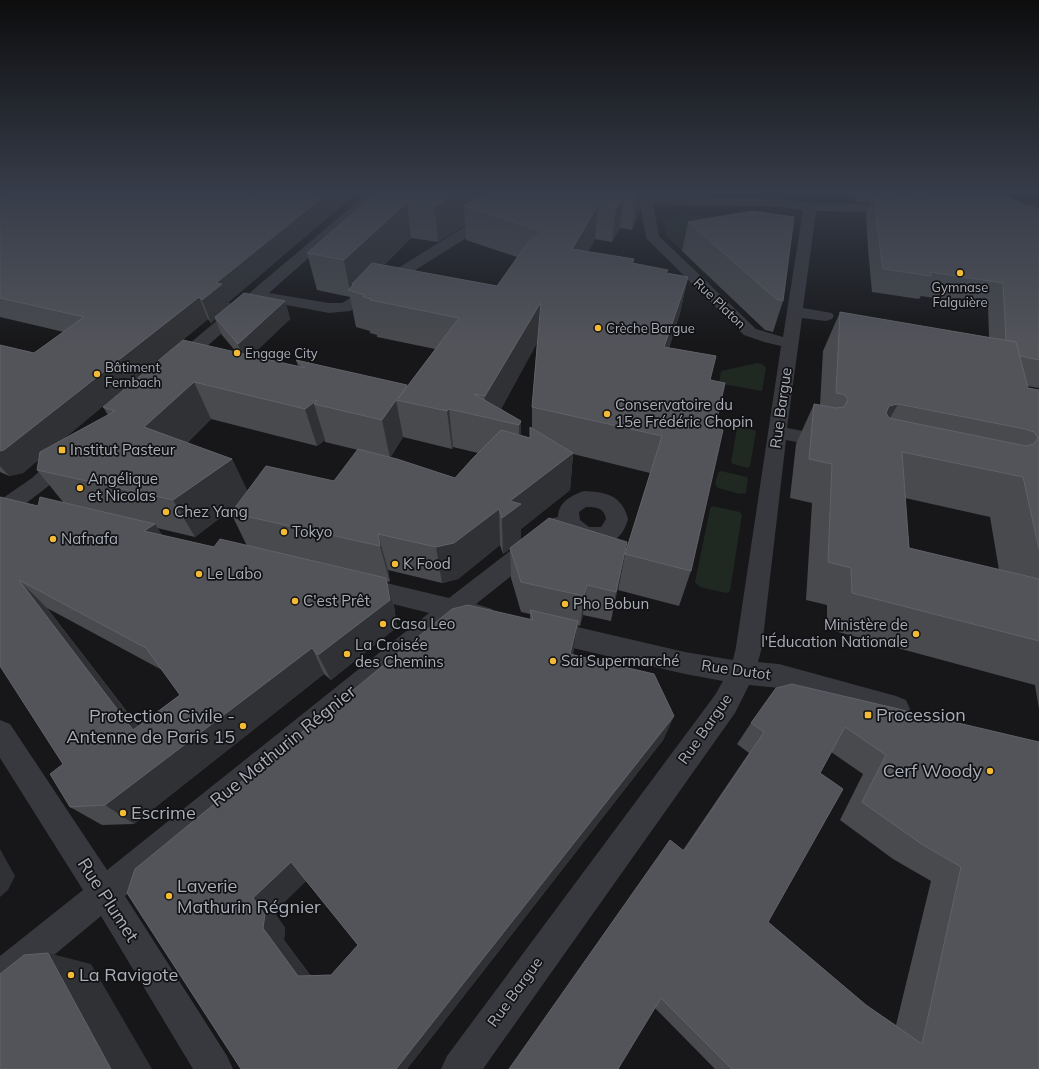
<svg xmlns="http://www.w3.org/2000/svg" width="1039" height="1069" font-family="Mulish,sans-serif">
	<rect width="100%" height="100%" fill="#171719"/>
	<g fill="#1f2821">
		<polygon points="677,215 772,218 732,243 682,251 666,236 663,221"/>
		<polygon points="757,363 762,364 766,368 762,391 722,384 719,382 721,371"/>
		<polygon points="741,427 754,430 756,432 750,466 748,468 733,464 731,462 737,428"/>
		<polygon points="721,471 747,477 748,479 746,493 740,494 718,488 715,484 718,473"/>
		<polygon points="712,506 740,512 742,515 730,591 726,593 700,587 695,582 710,509"/>
	</g>
	<g fill="none" stroke-linecap="round" stroke-linejoin="round">
		<g fill="#38393e" fill-rule="evenodd">
			<polygon points="369,192 383,192 269,293 329,303 342,303 485,214 495,214 496,217 495,220 350,311 329,313 260,300 182,368 176,369 170,368 167,364 170,360"/>
			<path d="M612,195L783,199L810,203L899,205L903,206L905,209L903,212L899,213L816,211L803,308L832,313L834,316L832,319L826,321L802,318L787,428L824,435L827,440L824,445L817,446L786,440L762,647L758,662L779,664L896,696L906,700L910,709L906,718L896,722L779,688L749,685L735,713L483,1069H441L447,1056L715,695L723,681L685,674L547,642L538,639L535,631L538,623L547,620L685,652L733,660L736,647L781,346L764,342L744,335L648,240L646,237L640,203L608,202L606,199L608,196ZM653,204L783,207L803,210L783,337L756,329L659,236Z"/>
			<polygon points="1039,201 1039,210 1037,216 1027,216 1025,210 1029,205"/>
			<polygon points="66,451 73,453 76,458 73,463 46,488 8,517 0,519 0,500 32,478 59,453"/>
			<path d="M584,491C606,492 622,495 628,519C626,526 623,533 617,538C603,549 577,545 565,533L476,604L492,609L495,616L492,623L483,626L456,620L125,896L227,1056L233,1069H193L101,916L12,990L0,995V956L83,890L0,758V720L10,724L107,870L429,613L353,594L349,587L353,580L361,577L449,598L553,518L558,517C558,502 572,495 584,491ZM586,507C597,507 604,508 606,519L601,527H589L580,520L579,512Z"/>
		</g>
	</g>
	<g fill="#484a4e" fill-rule="evenodd">
		<path d="M0,192L229,302L230,305L285,301L290,319L251,356L298,366L296,360L407,386L435,349L377,337V335L370,333V331L356,327L350,297L317,290L307,253L377,192H648L647,193H642L640,211L632,230L620,228L612,242L595,239L588,252L634,259L633,264L667,273L688,277L680,313L669,348L716,356L710,380L715,428L691,571L679,606L618,590L625,554L650,473L573,454L570,490L521,529V539L621,572L611,621L583,615L580,626L578,625L574,649L573,654L674,716L663,740L407,1069H241L127,893L530,619V614L521,612L511,578L510,549L503,554L500,545L458,579L442,583L388,570L390,582L387,581L394,606L397,627L331,680L324,674L134,824L102,825L70,807L63,764L0,666V497L38,506L63,502L37,470L39,459L23,473L9,476L0,472V345L34,353L64,332L0,317ZM465,225L466,240L517,257L497,286L384,265L411,238L438,242ZM208,319L211,323L215,319L222,335L237,353L103,407L108,415L63,439ZM537,342L532,407V428L530,438L521,435V421L501,409ZM211,419L317,446L325,440V442L358,450L334,481L247,491L232,459L187,443ZM403,437L452,449L453,447L478,453L455,478L390,458ZM235,506L231,513L247,546L214,547L162,535L157,528L195,537ZM47,608L162,670L180,695L138,726ZM306,881L358,945L331,975H310L284,940L285,928L274,912Z"/>
		<path d="M827,192H971L970,195L1039,210V388L1027,386L1028,388L1039,390V709L1035,685L827,629V605L806,600L812,503L790,498L796,444L814,404L820,405L823,351L840,312L989,338L988,306L921,296L919,299L872,292L868,249L866,214L871,203L857,202L855,196ZM905,498L990,517L999,570L909,548Z"/>
		<polygon points="688,222 783,301 773,332 765,330 682,251"/>
		<path d="M776,688L1039,742V1069H715L655,1008L683,850L749,753L737,744L751,723ZM831,752L863,774L840,820L893,859L931,881L896,1025L866,1005L768,922L820,773Z"/>
	</g>
	<g fill="#303134">
		<polygon points="329,192 358,192 229,302 230,306 215,317 215,319 211,323 202,300 216,283"/>
		<polygon points="459,192 506,192 464,206 465,225 438,242 435,206"/>
		<polygon points="638,192 643,192 640,211 632,230 637,196"/>
		<polygon points="624,194 620,228 612,242 616,208"/>
		<polygon points="407,202 411,238 356,293 354,284 352,284 353,292 350,291 344,260"/>
		<polygon points="598,205 595,239 570,285 572,249"/>
		<polygon points="688,277 680,313 657,384 664,347"/>
		<polygon points="199,297 208,319 23,473 9,476 0,466 0,451"/>
		<polygon points="285,301 290,319 245,362 238,344"/>
		<polygon points="541,302 540,338 495,420 486,418 485,396"/>
		<polygon points="194,382 211,419 165,464 144,427"/>
		<polygon points="317,400 314,404 325,440 317,446 305,409"/>
		<polygon points="396,400 403,437 390,458 382,420"/>
		<polygon points="898,404 875,444 867,446 889,406"/>
		<polygon points="449,409 453,447 452,449 447,411"/>
		<polygon points="521,421 521,459 519,463 519,425"/>
		<polygon points="573,453 570,490 521,529 521,541 503,554 502,518 510,501"/>
		<polygon points="232,459 250,496 195,537 173,500"/>
		<polygon points="499,509 500,545 458,579 442,583 436,547"/>
		<polygon points="155,524 174,552 144,531"/>
		<polygon points="378,534 388,570 390,582 380,546"/>
		<polygon points="627,542 621,572 611,621 616,592"/>
		<polygon points="386,578 394,606 397,627 331,680 318,655"/>
		<polygon points="19,580 47,608 158,753 133,730"/>
		<polygon points="587,585 583,615 580,626 584,596"/>
		<polygon points="578,621 574,649 567,680 570,654"/>
		<polygon points="312,648 324,674 134,824 105,805"/>
		<polygon points="674,716 663,740 407,1069 396,1069"/>
		<polygon points="0,849 15,876 8,890 0,897"/>
		<polygon points="291,862 309,878 274,912 285,928 284,940 316,984 298,976 263,928 253,898"/>
		<polygon points="48,953 91,964 152,1069 111,1069"/>
	</g>
	<g fill="#53545a" stroke="#606268" fill-rule="evenodd">
		<polygon points="0,192 329,192 216,283 222,284 202,300 199,297 4,450 0,451 0,345 34,353 84,317 0,298"/>
		<polygon points="377,192 459,192 435,206 407,202 344,260 307,253"/>
		<polygon points="487,192 638,192 637,196 624,194 616,208 598,205 572,249 634,259 632,263 668,270 666,273 688,277 664,347 716,356 710,380 725,383 715,428 723,430 691,571 625,554 662,436 532,407 541,302 485,396 474,394 521,421 519,425 449,409 447,411 396,400 382,420 314,404 317,400 305,409 194,382 144,427 232,459 173,500 37,470 40,452 115,411 103,407 183,340 305,368 296,360 407,385 398,399 459,318 370,300 372,299 363,297 364,295 348,290 354,284 352,284 372,263 497,286 527,244 542,231 464,206"/>
		<polygon points="875,192 1003,196 1039,210 1039,360 1020,356 1016,342 1006,340 1003,283 930,272 931,276 883,269 877,226"/>
		<polygon points="752,211 794,217 783,301 776,299 688,222"/>
		<polygon points="244,293 285,301 238,344 215,317"/>
		<path d="M840,312L1016,342L1028,388L1039,390V549L1023,477L902,452L909,548L1039,579V641L852,593L851,568L828,562L832,464L809,459L814,404L836,408L844,407L848,399L843,394L836,393ZM898,404L1025,429L1034,432L1038,438L1034,444L1026,446L889,418L886,413L889,406Z"/>
		<polygon points="530,427 573,453 510,501 521,504 502,518 499,509 454,543 436,547 378,534 380,546 231,513 266,466 334,481 358,449 397,459 455,478 473,458 501,430 530,438"/>
		<path d="M0,497L38,506L40,497L155,524L144,531L214,547L220,539L386,578L390,600L318,655L312,648L105,805L70,807L50,774L63,764L0,666ZM19,580L146,648L180,695L133,730Z"/>
		<polygon points="549,518 627,542 616,592 587,585 584,596 521,582 510,548"/>
		<path d="M468,605L533,620L530,610L578,621L570,654L654,674L674,716L396,1069H241L127,893L135,869L452,609ZM291,862L358,945L331,975L298,976L263,928L265,915L253,898Z"/>
		<path d="M792,684L1039,742V1069H732L661,998L618,1069H509L670,840L684,851L764,732L751,723L776,688ZM845,727L886,755L862,802L920,843L961,867L922,1044L866,1005L768,922L843,789L820,773Z"/>
		<polygon points="48,953 111,1069 0,1069 0,974 24,955"/>
	</g>
	<linearGradient id="sky" x2="0" y2="1"><stop stop-color="#0d0d0e"/><stop offset="0.56" stop-color="#363c49"/><stop offset="1" stop-color="#363c49" stop-opacity="0"/></linearGradient>
	<rect width="1039" height="342" fill="url(#sky)"/>
	<g fill="#f3ba36" stroke="#121214" stroke-width="1.5">
		<circle cx="960" cy="273" r="4"/>
		<circle cx="598" cy="328" r="4"/>
		<circle cx="237" cy="353" r="4"/>
		<circle cx="97" cy="374" r="4"/>
		<circle cx="607" cy="414" r="4"/>
		<rect x="58" y="446" width="8" height="8" rx="2"/>
		<circle cx="80" cy="488" r="4"/>
		<circle cx="166" cy="512" r="4"/>
		<circle cx="284" cy="532" r="4"/>
		<circle cx="53" cy="539" r="4"/>
		<circle cx="395" cy="564" r="4"/>
		<circle cx="199" cy="574" r="4"/>
		<circle cx="295" cy="601" r="4"/>
		<circle cx="565" cy="604" r="4"/>
		<circle cx="383" cy="624" r="4"/>
		<circle cx="916" cy="634" r="4"/>
		<circle cx="347" cy="654" r="4"/>
		<circle cx="553" cy="661" r="4"/>
		<rect x="864" y="711" width="8" height="8" rx="2"/>
		<circle cx="243" cy="726" r="4"/>
		<circle cx="990" cy="771" r="4"/>
		<circle cx="123" cy="813" r="4"/>
		<circle cx="169" cy="896" r="4"/>
		<circle cx="71" cy="975" r="4"/>
	</g>
	<g text-anchor="middle" stroke-width="3.5" stroke-linejoin="round" paint-order="stroke">
		<g font-size="13" fill="#a9aeb9" stroke="#121214" text-anchor="start">
			<text x="960" y="292" text-anchor="middle">Gymnase<tspan x="960" dy="15">Falguière</tspan></text>
			<text x="606" y="333">Crèche Bargue</text>
			<text x="245" y="358">Engage City</text>
			<text x="105" y="372">Bâtiment<tspan x="105" dy="15">Fernbach</tspan></text>
		</g>
		<g font-size="13" fill="#a9aeb9" stroke="#121214">
			<text transform="translate(720 303) rotate(44)" y="5">Rue Platon</text>
		</g>
		<g font-size="15" fill="#a9aeb9" stroke="#121214" text-anchor="start">
			<text x="615" y="410">Conservatoire du<tspan x="615" dy="17">15e Frédéric Chopin</tspan></text>
			<text x="70" y="455">Institut Pasteur</text>
			<text x="88" y="484">Angélique<tspan x="88" dy="17">et Nicolas</tspan></text>
			<text x="174" y="517">Chez Yang</text>
			<text x="292" y="537">Tokyo</text>
			<text x="61" y="544">Nafnafa</text>
			<text x="403" y="569">K Food</text>
			<text x="207" y="579">Le Labo</text>
			<text x="303" y="606">C'est Prêt</text>
			<text x="573" y="609">Pho Bobun</text>
			<text x="391" y="629">Casa Leo</text>
			<text x="908" y="630" text-anchor="end">Ministère de<tspan x="908" dy="17">l'Éducation Nationale</tspan></text>
			<text x="355" y="650">La Croisée<tspan x="355" dy="17">des Chemins</tspan></text>
			<text x="561" y="666">Sai Supermarché</text>
		</g>
		<g font-size="15" fill="#a9aeb9" stroke="#121214">
			<text transform="translate(781 408) rotate(-82)" y="5">Rue Bargue</text>
			<text transform="translate(736 670) rotate(8)" y="5">Rue Dutot</text>
			<text transform="translate(705 729) rotate(-55)" y="5">Rue Bargue</text>
			<text transform="translate(515 992) rotate(-54)" y="5">Rue Bargue</text>
		</g>
		<g font-size="18" fill="#a9aeb9" stroke="#121214" text-anchor="start">
			<text x="876" y="721">Procession</text>
			<text x="235" y="722" text-anchor="end">Protection Civile -<tspan x="235" dy="21">Antenne de Paris 15</tspan></text>
			<text x="982" y="777" text-anchor="end">Cerf Woody</text>
			<text x="131" y="819">Escrime</text>
			<text x="177" y="892">Laverie<tspan x="177" dy="21">Mathurin Régnier</tspan></text>
			<text x="79" y="981">La Ravigote</text>
		</g>
		<g font-size="18" fill="#a9aeb9" stroke="#121214">
			<text transform="translate(283 746) rotate(-39)" y="6">Rue Mathurin Régnier</text>
			<text transform="translate(108 900) rotate(57)" y="6">Rue Plumet</text>
		</g>
	</g>
</svg>
